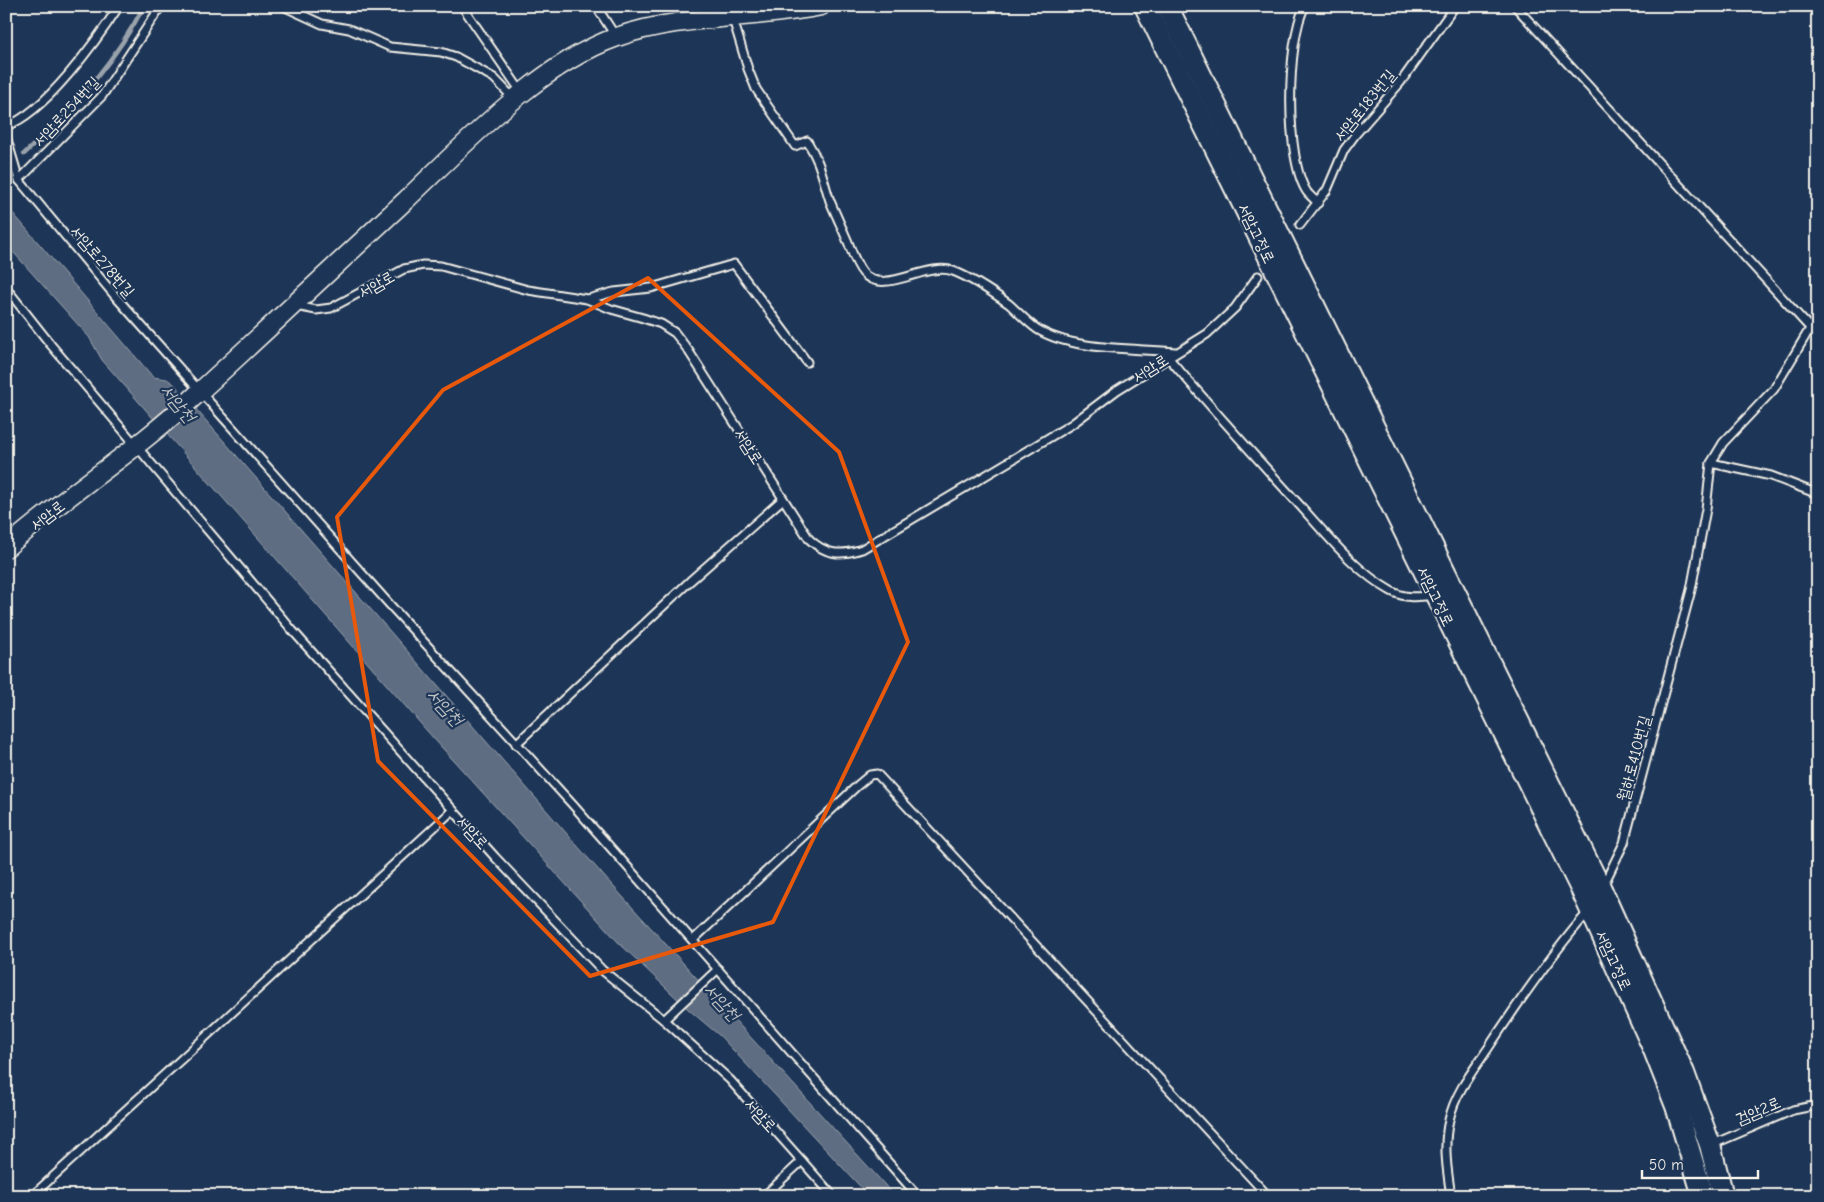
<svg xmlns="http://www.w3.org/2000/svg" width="1824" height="1202" font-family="'Comic Neue','Poor Story',sans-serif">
	<rect width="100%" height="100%" fill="#1d3557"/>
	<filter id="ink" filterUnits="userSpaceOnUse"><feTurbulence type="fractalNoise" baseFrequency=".02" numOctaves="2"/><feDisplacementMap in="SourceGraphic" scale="10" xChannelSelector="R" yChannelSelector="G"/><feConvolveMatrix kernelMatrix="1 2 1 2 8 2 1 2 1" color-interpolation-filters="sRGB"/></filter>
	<g filter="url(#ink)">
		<polygon fill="#5e6d82" stroke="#9aa2ab" points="6,205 153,377 167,379 174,384 602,874 895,1196 869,1196 720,1036 688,1009 618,942 435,740 102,360 89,337 6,244"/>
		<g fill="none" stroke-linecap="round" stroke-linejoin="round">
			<path stroke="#9aa2ab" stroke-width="4.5" d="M24,154C70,112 115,62 144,6"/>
			<defs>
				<g id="service">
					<polyline points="283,6 322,24 349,29 390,47 441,52 456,57 494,78 515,100"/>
					<polyline points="462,6 522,93"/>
					<polyline points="596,6 616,37"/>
					<path d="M1305,6C1286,41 1285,160 1307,192C1310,196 1315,200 1318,203"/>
					<polyline points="1515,6 1810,328"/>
					<path d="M733,19L748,69L756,89L795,146L807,141C821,163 822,177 830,201C836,215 842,228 848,242C852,252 856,265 863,273C883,297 927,261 953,271C969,277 995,294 1009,304C1018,312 1027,322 1037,329C1072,351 1135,348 1175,352"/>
					<path d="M6,126C44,114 97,40 119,6"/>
					<polyline points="6,136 19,180 115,296 391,606 572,804 918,1196"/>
					<polyline points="19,180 102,96 161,6"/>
					<polyline points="1300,225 1327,190 1344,150 1355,135 1400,83 1455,6"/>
					<polyline points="6,288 51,345 293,631 495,857 602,970 664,1020 730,1080 833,1196"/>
					<polyline points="588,299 614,292 651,288 734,264 807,362"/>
					<path d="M296,306L316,310L331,308L404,269L423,265L441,266L528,290L587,299L611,309L643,318L661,324L675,333L688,350L809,539C826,555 840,556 862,549L1072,424L1117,390L1207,334L1235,308L1258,276"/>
					<path d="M1167,356C1209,405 1251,452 1294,499C1323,530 1353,570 1391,591C1405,599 1419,597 1435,595"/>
					<polyline points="1711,463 1771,476 1818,494"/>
					<polyline points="516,744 690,581 783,499"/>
					<polyline points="1603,886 1624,843 1691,590 1706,509 1711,463 1723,443 1774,389 1818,315"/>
					<polyline points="693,940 858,785 870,775 877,774 1268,1196"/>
					<polyline points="664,1020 718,969"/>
					<polyline points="1711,1145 1793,1110 1818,1105"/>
					<polyline points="32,1196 453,810"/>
					<polyline points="764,1196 802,1161"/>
					<path d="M1451,1196C1447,1170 1443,1145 1449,1120C1455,1093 1472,1072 1487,1050C1519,1001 1551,955 1589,911"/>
				</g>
				<path id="tertiary" d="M6,548C67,494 136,451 195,396C266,331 336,265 406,200C466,143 538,65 617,37C682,14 754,20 821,6"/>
				<g id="secondary">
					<polyline points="1145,6 1582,891 1654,1050 1676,1106 1703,1196"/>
					<polyline points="1167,6 1601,889 1684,1073 1710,1145 1723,1196"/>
				</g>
			</defs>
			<use href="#service" stroke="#f4f1e8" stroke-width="11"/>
			<use href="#tertiary" stroke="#f4f1e8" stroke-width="21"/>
			<use href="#secondary" stroke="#f4f1e8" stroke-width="24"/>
			<use href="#service" stroke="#1d3557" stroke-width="7"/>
			<use href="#tertiary" stroke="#1d3557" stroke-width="18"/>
			<use href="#secondary" stroke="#1d3557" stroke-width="20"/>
		</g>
	</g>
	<path fill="none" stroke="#e8590c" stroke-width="4" stroke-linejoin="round" d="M648,278L839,452L908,642L773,922L590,976L378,761L337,517L443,390Z"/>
	<g text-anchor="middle" stroke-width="4.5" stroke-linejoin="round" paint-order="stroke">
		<g font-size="16" fill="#f4f1e8" stroke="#1d3557">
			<text transform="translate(1364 105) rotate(-51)" y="6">서암로183번길</text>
			<text transform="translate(66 111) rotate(-47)" y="6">서암로254번길</text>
			<text transform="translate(1257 233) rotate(64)" y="6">서암고정로</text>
			<text transform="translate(103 261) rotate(49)" y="6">서암로278번길</text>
			<text transform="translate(376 284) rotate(-30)" y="6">서암로</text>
			<text transform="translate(1150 368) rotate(-33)" y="6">서암로</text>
			<text transform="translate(749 446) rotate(57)" y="6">서암로</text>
			<text transform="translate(47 515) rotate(-38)" y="6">서암로</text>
			<text transform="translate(1436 596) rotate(64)" y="6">서암고정로</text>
			<text transform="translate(1633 758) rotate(-75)" y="6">월하로410번길</text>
			<text transform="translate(473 832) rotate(48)" y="6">서암로</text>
			<text transform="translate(1614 960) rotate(65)" y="6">서암고정로</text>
			<text transform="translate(1758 1110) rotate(-23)" y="6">검암2로</text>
			<text transform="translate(761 1115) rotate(48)" y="6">서암로</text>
		</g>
		<g font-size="18" font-style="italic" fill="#c0c3c4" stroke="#1d3557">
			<text transform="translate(178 403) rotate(50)" y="6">서암천</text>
			<text transform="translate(445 707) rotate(47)" y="6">서암천</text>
			<text transform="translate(722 1002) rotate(47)" y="6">서암천</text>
		</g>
	</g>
	<rect width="1824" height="1202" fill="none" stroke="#1d3557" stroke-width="25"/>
	<rect x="12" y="12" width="1799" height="1177" fill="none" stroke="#f4f1e8" stroke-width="2" filter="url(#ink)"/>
	<path d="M1642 1170v8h116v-8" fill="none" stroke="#f4f1e8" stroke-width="2.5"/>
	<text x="1649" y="1170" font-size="15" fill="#f4f1e8" stroke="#1d3557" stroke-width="4" paint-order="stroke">50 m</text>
</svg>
